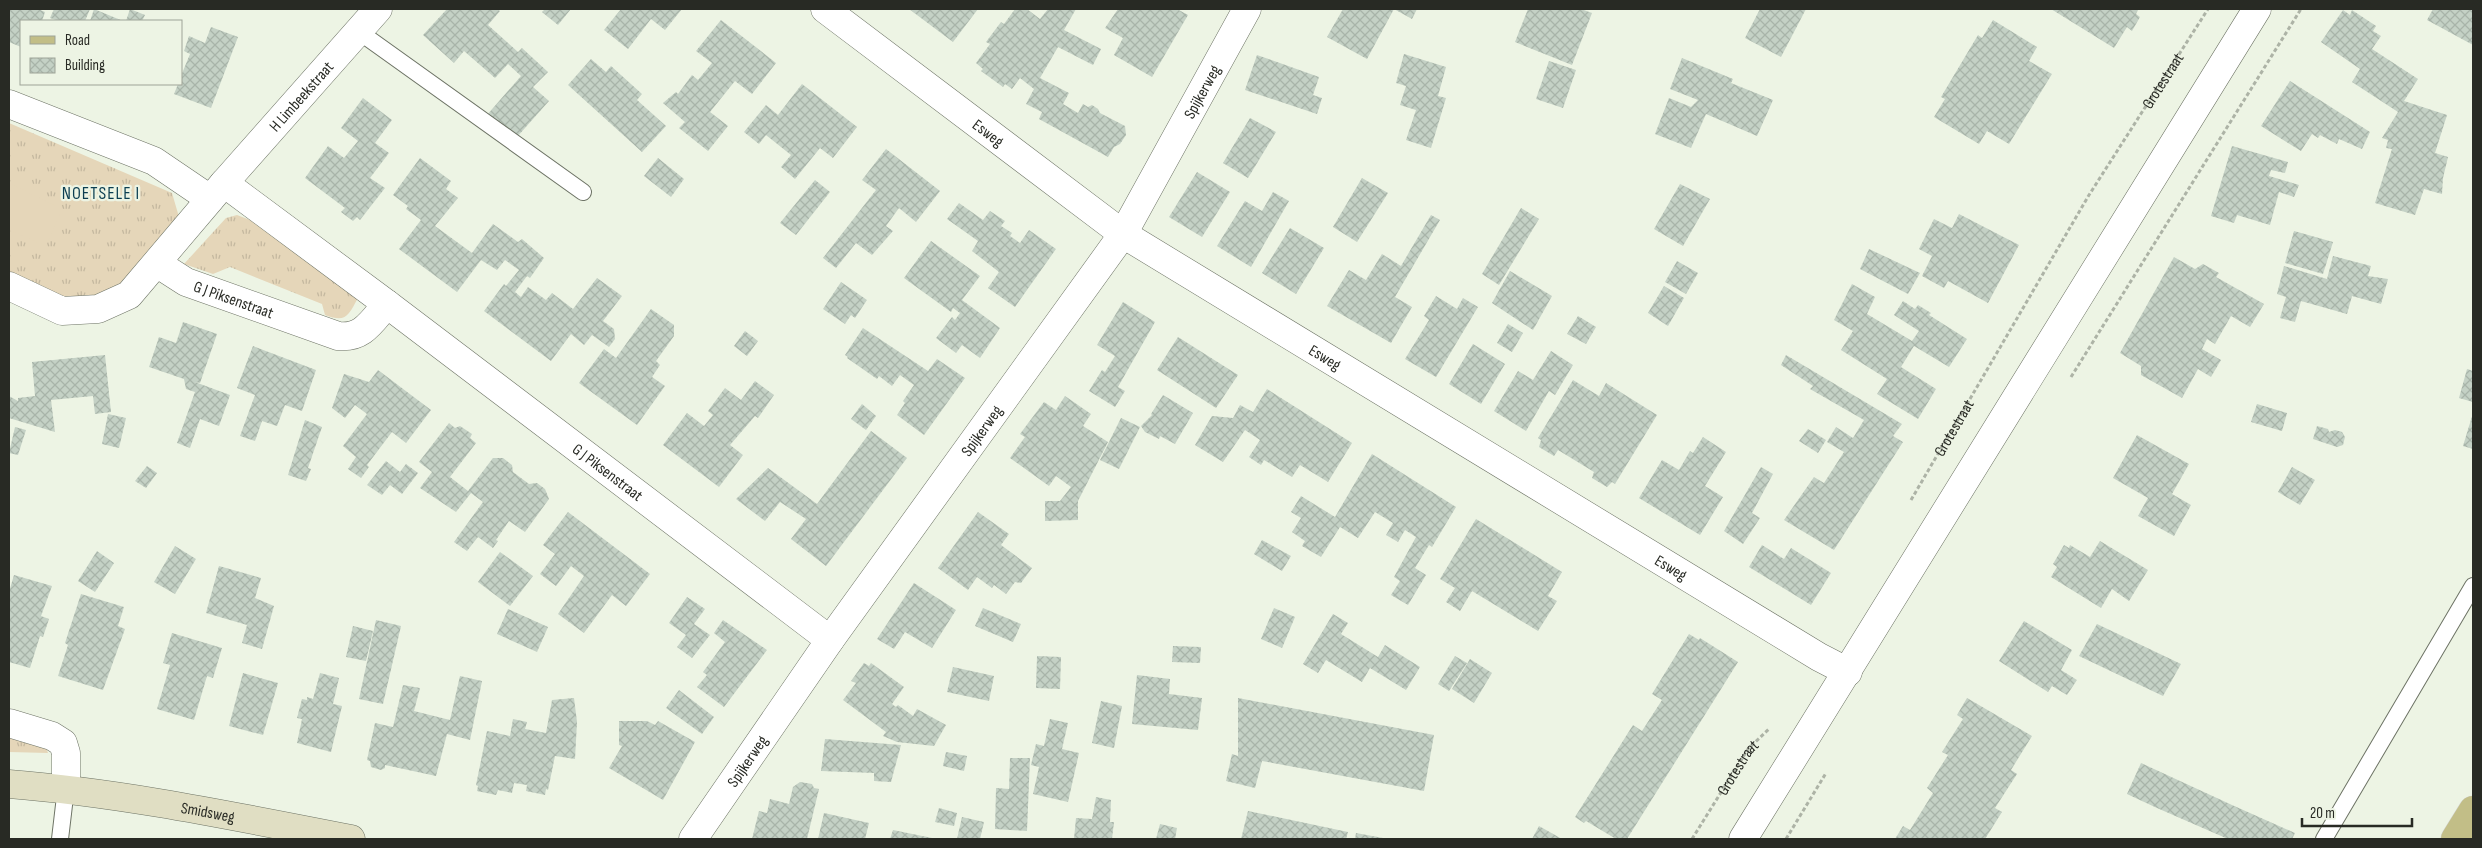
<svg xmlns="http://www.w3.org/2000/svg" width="2482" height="848" font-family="'Sofia Sans Condensed',sans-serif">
	<defs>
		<pattern id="grass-tufts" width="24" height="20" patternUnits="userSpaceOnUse" patternTransform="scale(1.25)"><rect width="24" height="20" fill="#e5d6b9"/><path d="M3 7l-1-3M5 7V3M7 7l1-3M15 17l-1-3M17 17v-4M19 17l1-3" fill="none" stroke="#c4b89f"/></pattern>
		<pattern id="building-cross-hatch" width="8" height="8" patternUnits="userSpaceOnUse" patternTransform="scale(1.25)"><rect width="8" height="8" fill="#c4d1c5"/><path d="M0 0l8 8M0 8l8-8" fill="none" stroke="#a8b4a9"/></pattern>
	</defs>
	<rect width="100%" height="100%" fill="#edf4e4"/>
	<g fill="url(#grass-tufts)">
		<polygon points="9,123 172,193 179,217 119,285 94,297 57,299 9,273"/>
		<path d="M237,215L250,220L358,298C348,316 346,323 325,315L322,304L230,267L213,274L184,264L226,218Z"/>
		<polygon points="9,734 46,748 48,753 9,752"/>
	</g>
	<polygon fill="#e5d6b9" points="11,184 62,209 46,246 9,230 9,189"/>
	<g fill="url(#building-cross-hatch)">
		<polygon points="9,9 38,9 45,12 42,21 21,21 21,47 9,42"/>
		<polygon points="54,9 90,9 85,21 59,21 50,18"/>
		<polygon points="94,9 123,21 90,21"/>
		<polygon points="130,9 145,15 142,21 126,21"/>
		<polygon points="447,9 497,9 500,11 488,25 518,52 522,48 548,72 533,87 549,101 517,137 487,115 521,76 508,64 495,78 464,51 454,63 423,35"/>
		<polygon points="545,9 571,9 558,25 542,12"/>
		<polygon points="621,9 682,9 665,30 651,19 628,49 604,30"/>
		<polygon points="909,9 978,9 953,42"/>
		<polygon points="1015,9 1027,9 1040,19 1048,9 1076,9 1064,30 1101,49 1093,65 1058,47 1040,78 1069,93 1063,104 1078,113 1083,104 1088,107 1092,105 1098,109 1100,113 1125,126 1126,135 1120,144 1114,147 1108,157 1039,119 1042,112 1026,104 1034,89 1020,78 1012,89 1005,84 1003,87 981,71 983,69 976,63 990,44 986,42 1001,22 1004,24"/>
		<polygon points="1118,9 1177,9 1188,15 1152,77 1114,55 1123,38 1105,28"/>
		<polygon points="1343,9 1417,9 1412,19 1394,9 1367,59 1327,37"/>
		<polygon points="1528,9 1581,9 1592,13 1572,65 1515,42"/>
		<polygon points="1760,9 1806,9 1781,57 1745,38"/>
		<polygon points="2051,9 2136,9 2138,10 2136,14 2140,17 2132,31 2127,27 2114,48"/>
		<polygon points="2433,9 2473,9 2473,45 2427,20"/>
		<polygon points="2343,10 2350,15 2352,10 2376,26 2373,31 2381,36 2372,49 2418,79 2404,101 2447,115 2435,153 2448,157 2443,178 2442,194 2424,189 2415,215 2375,203 2392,149 2386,148 2388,140 2382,138 2398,112 2352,82 2360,69 2321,42"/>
		<polygon points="721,20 776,63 752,94 735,81 710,112 728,126 708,151 679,128 685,122 663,103 676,92 678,94 692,75 698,80 712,63 696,51"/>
		<polygon points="1993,20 2037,47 2029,61 2052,74 2009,144 1987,131 1979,144 1934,117 1945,99 1941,97 1978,35 1982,38"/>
		<polygon points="211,27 238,37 211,108 174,94 178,84 181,84 181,76 190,54 184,51 189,36 205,43"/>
		<polygon points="1404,54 1446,67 1438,96 1446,98 1431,148 1406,140 1416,110 1400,105 1406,86 1396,83"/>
		<polygon points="1257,55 1319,77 1313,95 1322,98 1317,114 1245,90"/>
		<polygon points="1682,58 1733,79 1731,83 1773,100 1757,136 1706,114 1691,148 1655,134 1669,98 1691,107 1698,100 1670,89"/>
		<polygon points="591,59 606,72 611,66 642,94 637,100 666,126 642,152 568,85"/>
		<polygon points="1549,61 1576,70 1563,108 1536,99"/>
		<polygon points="2290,81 2370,132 2362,149 2339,139 2337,144 2320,135 2318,138 2312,134 2301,151 2261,126"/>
		<polygon points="802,84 857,127 833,158 820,148 795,179 781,167 791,155 766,135 759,144 744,132 766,105 778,115"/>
		<polygon points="363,98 392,120 375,143 389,153 370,178 385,188 360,220 357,217 353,221 341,212 345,208 305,178 328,146 344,158 358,141 341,128"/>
		<polygon points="1250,118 1276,132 1248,178 1223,163"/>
		<polygon points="2232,146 2288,162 2285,173 2271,170 2269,176 2299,185 2294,197 2279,192 2270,225 2237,215 2234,223 2211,216"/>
		<polygon points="886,149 940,191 916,222 899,208 886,226 893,231 872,255 856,243 836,268 823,258 876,190 862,180"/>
		<polygon points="420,158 451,181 446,189 458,198 435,226 472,253 493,224 518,242 522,239 544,258 530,278 527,276 515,292 521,297 528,287 546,300 552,293 573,309 597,278 622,296 603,321 614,329 615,339 609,347 592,335 584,345 571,334 551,361 484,311 504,284 506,286 519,270 505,260 497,270 481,260 457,292 399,249 421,220 406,209 408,206 393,195"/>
		<polygon points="658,158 684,179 671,197 644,176"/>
		<polygon points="1197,172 1230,192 1202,237 1169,217"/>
		<polygon points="1362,178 1388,193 1357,242 1333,227"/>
		<polygon points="815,180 830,192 796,235 780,223"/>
		<polygon points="1680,184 1710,199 1683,246 1654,229"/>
		<polygon points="1273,192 1289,201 1251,267 1217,246 1245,201 1262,211"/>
		<polygon points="959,203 983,220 990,211 1005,221 1001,226 1012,233 1010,236 1020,243 1029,230 1056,249 1015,307 988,288 999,272 972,251 978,241 947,219"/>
		<polygon points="1521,208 1539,219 1499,285 1482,274"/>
		<polygon points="1959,214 2019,245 1988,303 1948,281 1944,288 1922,276 1932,256 1919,249 1934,219 1952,228"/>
		<polygon points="1431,215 1440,220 1395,297 1412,307 1391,343 1327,306 1349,270 1366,280 1382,254 1401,266"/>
		<polygon points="1290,228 1324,248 1296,294 1262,273"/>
		<polygon points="2294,231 2333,242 2323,274 2285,263"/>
		<polygon points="931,241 980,276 962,300 1000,328 980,358 962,345 956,353 936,338 952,317 955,320 960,313 953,308 951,312 904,278"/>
		<polygon points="1869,249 1920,273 1908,294 1860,269"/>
		<polygon points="2333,256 2371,266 2368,276 2388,279 2381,304 2352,296 2347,314 2301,301 2295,322 2280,318 2286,297 2277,294 2284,266 2327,279"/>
		<polygon points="2174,257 2195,269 2203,264 2219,273 2216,277 2264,304 2250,327 2231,316 2215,344 2207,339 2202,349 2221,360 2211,377 2198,369 2182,398 2141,375 2141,366 2120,353"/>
		<polygon points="1677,261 1698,273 1686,294 1665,282"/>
		<polygon points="1510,271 1552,296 1533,330 1492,303"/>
		<polygon points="841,282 867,300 855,318 851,315 845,324 823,309"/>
		<polygon points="1852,284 1875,297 1867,314 1912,341 1919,331 1894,315 1903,301 1915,309 1918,305 1931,313 1929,315 1967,339 1949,367 1914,346 1901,367 1936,389 1918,419 1877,394 1887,379 1841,350 1853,331 1834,320"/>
		<polygon points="1664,286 1684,298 1668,326 1648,313"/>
		<polygon points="1436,296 1457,309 1463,298 1478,307 1436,377 1405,359 1429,320 1424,316"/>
		<polygon points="1123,302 1155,322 1118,387 1125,391 1115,407 1089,391 1102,370 1105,372 1115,356 1097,345"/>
		<polygon points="651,309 674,325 674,336 656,361 660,365 652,377 665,386 637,425 579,383 604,349 616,358"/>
		<polygon points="1578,316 1596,327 1586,344 1567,334"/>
		<polygon points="183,322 217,334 200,383 195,382 230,395 219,426 200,419 190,448 177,443 195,392 186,389 184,379 149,367 159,337 176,343"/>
		<polygon points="1508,324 1523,333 1512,352 1497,343"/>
		<polygon points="863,328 928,371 937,359 965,378 924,435 897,415 905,403 903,401 914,385 900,375 892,386 879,376 877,379 847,358 848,357 845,355"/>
		<polygon points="745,331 758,341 747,356 734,346"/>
		<polygon points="1178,337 1238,375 1216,408 1157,370"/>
		<polygon points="1473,344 1505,364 1481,404 1449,384"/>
		<polygon points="253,346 316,370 302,411 285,405 277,426 262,421 255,441 240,436 255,395 237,388"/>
		<polygon points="1551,351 1573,365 1555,395 1549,391 1526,431 1494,411 1518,371 1533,380"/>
		<polygon points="105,355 111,412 95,414 93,396 51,400 55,432 9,418 9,396 18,401 18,398 35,396 32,362"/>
		<polygon points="1786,355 1902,424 1893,436 1903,442 1834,550 1784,520 1814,477 1824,483 1844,452 1827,442 1836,427 1853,438 1864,420 1810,389 1813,386 1781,365"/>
		<polygon points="2467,369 2473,371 2473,402 2459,398"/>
		<polygon points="378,370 431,410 406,443 392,432 367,465 369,467 361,478 348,469 356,457 343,446 367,414 355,405 345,418 332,408 344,374 369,382"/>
		<polygon points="1573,380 1599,396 1606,383 1657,415 1615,484 1612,482 1607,487 1592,478 1594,472 1558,450 1554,456 1539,447 1541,440 1538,438"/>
		<polygon points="755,381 774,395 758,418 755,416 730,445 743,455 719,487 663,445 687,413 704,426 713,415 708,411 725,388 741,400"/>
		<polygon points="1267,389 1352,443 1328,482 1300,465 1292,477 1264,460 1261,465 1249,457 1260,440 1245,430 1223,462 1195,445 1212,416 1233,418 1240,405 1253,412"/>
		<polygon points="1163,395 1193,413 1175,444 1160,436 1159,439 1145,432 1141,426 1152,415 1151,414"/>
		<polygon points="1065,396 1091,414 1083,426 1108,442 1078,501 1078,520 1045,521 1045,501 1060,501 1071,487 1056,476 1049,486 1010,458 1025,437 1020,434 1044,402 1056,410"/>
		<polygon points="862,404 876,416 866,430 851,419"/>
		<polygon points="2257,404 2287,413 2282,431 2251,422"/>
		<polygon points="2473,413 2473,449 2463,446"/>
		<polygon points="108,414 126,418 119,448 102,444"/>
		<polygon points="1121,418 1140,427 1119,469 1100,460"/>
		<polygon points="305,420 322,427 308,468 311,469 306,481 288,475"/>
		<polygon points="449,423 455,428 460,426 472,434 470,438 476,443 450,477 468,491 493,458 503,458 512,465 513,472 529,484 537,483 545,489 549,499 525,532 509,521 496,540 498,541 493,548 478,537 467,551 454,542 483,502 471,493 456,512 420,488 432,472 419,462"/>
		<polygon points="2317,426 2328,429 2329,432 2335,430 2342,432 2345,437 2343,445 2337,447 2313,439"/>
		<polygon points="15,427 26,430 18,455 9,453"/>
		<polygon points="1808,429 1826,440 1818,453 1799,441"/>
		<polygon points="871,431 907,458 826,566 791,539 806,519 780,502 765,521 736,499 768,468 817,504"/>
		<polygon points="2137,435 2189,464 2172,494 2191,505 2174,536 2138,516 2148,498 2113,478"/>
		<polygon points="1703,437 1726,452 1705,486 1723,497 1700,535 1639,498 1662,460 1679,470 1690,451 1693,453"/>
		<polygon points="1372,454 1456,507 1432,547 1429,545 1415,568 1426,575 1408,605 1391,595 1400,581 1394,577 1416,537 1405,530 1398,542 1386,535 1393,523 1375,512 1358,538 1340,527 1321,557 1302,546 1305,541 1292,532 1301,518 1291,512 1301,496 1335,517"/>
		<polygon points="386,461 400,472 406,464 418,473 402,494 390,485 382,495 367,485"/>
		<polygon points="147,466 157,473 146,488 135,481"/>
		<polygon points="1761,467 1773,474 1752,513 1760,518 1743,544 1724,531"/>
		<polygon points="2292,467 2315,480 2300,505 2278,492"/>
		<polygon points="568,512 650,574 626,606 612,595 584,633 558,614 584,576 571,566 556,586 540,574 555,554 543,545"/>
		<polygon points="978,512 1009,534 1001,545 1032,568 1021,583 1015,582 1006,594 994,585 992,588 977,577 968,590 938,568"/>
		<polygon points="1476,519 1562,572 1548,596 1557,601 1538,631 1472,591 1460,611 1446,602 1455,588 1440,579"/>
		<polygon points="1262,540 1291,556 1282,571 1254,554"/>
		<polygon points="2100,541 2148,570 2129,601 2112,589 2101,608 2051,577 2057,567 2053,564 2064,545 2069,548 2070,545 2090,557"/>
		<polygon points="1762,545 1784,559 1791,548 1831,573 1811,605 1749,567"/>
		<polygon points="175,546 196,559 175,594 154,582"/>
		<polygon points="97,551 114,563 95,592 78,581"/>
		<polygon points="500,552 533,576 510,606 478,582"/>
		<polygon points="219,566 261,578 255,598 274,606 262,649 242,643 247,625 206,613"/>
		<polygon points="14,575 52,586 41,616 49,619 43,637 40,636 30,668 9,662 9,592"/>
		<polygon points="914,583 956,610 932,648 905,632 894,649 877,639"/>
		<polygon points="81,594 124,607 118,626 125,629 103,690 58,676 68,645 65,643"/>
		<polygon points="687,597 705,609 694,624 710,635 692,658 677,647 686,635 669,623"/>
		<polygon points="983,608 1021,624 1013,642 975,626"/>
		<polygon points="1274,608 1295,617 1282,648 1261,639"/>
		<polygon points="508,609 548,627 537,652 497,634"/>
		<polygon points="1333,614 1348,623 1341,634 1378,657 1385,645 1420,667 1406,690 1370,668 1362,682 1326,660 1318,673 1303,664"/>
		<polygon points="376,620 401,626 383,704 359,699"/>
		<polygon points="723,620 767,650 724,707 697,687 707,675 703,672 725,642 714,633"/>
		<polygon points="2024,621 2072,650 2061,670 2077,680 2067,695 2052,686 2048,692 1999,661"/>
		<polygon points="2097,624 2181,664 2163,696 2079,656"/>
		<polygon points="353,626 373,631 366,661 346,657"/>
		<polygon points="172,633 222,648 213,678 207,676 194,720 157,709 170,665 163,663"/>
		<polygon points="1689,634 1699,640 1700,638 1738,662 1627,839 1616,839 1586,821 1584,823 1575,817 1633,725 1642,731 1662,700 1652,694"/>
		<polygon points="1173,646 1201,647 1200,663 1172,662"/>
		<polygon points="1037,656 1061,657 1060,689 1036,688"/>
		<polygon points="1455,656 1467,663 1449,691 1438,684"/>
		<polygon points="1470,659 1492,673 1474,703 1452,689"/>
		<polygon points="864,663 869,666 871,663 904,687 892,704 896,707 898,705 913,716 917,709 946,725 934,746 897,742 883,736 886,732 843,700 856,683 851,681"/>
		<polygon points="953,667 994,676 989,701 947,692"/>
		<polygon points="243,673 278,683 263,735 229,726"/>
		<polygon points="320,673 339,678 333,704 342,706 331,752 297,743 302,719 297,718 302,699 307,700 307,697 313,699"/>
		<polygon points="1137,675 1170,679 1169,694 1202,698 1198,730 1132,724"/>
		<polygon points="460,676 482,681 470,740 447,734 436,776 385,765 385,768 381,770 371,767 370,761 367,760 375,723 393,727 403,685 420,688 414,711 450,720"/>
		<polygon points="679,690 714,717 702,734 666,708"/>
		<polygon points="574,698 577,722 575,759 555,756 548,790 546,789 545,795 526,791 527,785 514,783 512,793 498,790 496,795 477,791 478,786 476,785 487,731 510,736 513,719 527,722 525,729 546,733 552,700"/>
		<polygon points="1238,698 1434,735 1424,791 1262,761 1255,788 1226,781 1232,754 1238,756"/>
		<polygon points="1967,698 2032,736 2011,770 2017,774 1995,808 2002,812 1985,839 1895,839 1903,826 1910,830 1933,793 1927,788 1948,755 1942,752 1963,719 1957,715"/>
		<polygon points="1101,701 1122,706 1114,748 1092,743"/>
		<polygon points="1050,719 1068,723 1062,749 1079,753 1068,802 1033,794 1039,767 1031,765 1036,744 1044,746"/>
		<polygon points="619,721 647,721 655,725 658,721 695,742 663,800 609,768 622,746 619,745"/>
		<polygon points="825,739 901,745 891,782 874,781 874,773 821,771"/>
		<polygon points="946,752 967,756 964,771 943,766"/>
		<polygon points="1010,758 1030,758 1027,831 995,829 996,788 1009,789"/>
		<polygon points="2141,763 2232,805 2295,833 2292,839 2228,839 2157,808 2127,794"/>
		<polygon points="800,782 812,784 814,788 819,789 807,839 752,839 759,811 767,813 770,799 789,804 793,787"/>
		<polygon points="1096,797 1111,800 1110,822 1114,822 1112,839 1074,839 1076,818 1092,819"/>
		<polygon points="939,808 957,813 954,826 935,822"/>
		<polygon points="1248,811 1348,832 1346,839 1241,839"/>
		<polygon points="824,813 869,823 865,839 818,839"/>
		<polygon points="962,817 984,822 980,839 957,839"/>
		<polygon points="1160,824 1177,828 1175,839 1156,839"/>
		<polygon points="1539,826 1562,839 1532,839"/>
		<polygon points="893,830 932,838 932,839 890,839"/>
		<polygon points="1356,833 1383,838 1382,839 1355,839"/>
	</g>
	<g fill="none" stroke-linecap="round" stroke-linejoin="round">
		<defs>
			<g id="service">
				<polyline points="358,31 583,192"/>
				<polyline points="60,839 66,788"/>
				<polyline points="2324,839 2473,586"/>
			</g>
			<g id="minor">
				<path id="s3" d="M825,9L1123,234L1819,657L1848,672"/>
				<polyline points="9,104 154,161 210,199"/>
				<path id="s4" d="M224,183L378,9"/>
				<path id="s5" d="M158,264L186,282L338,336C363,339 372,321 387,304"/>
				<path id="s6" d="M9,286L62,311L98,309L129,295L224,183L387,304L830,640"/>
				<polyline points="9,723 52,736 63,743 66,753 66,788"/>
				<path id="s7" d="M693,839L830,640L1123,234L1247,9"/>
			</g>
			<polyline id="tertiary" points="1743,839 2257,9"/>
			<g id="secondary">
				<path id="s8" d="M9,784C124,793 237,817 351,839"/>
			</g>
			<polyline id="primary" points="2455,839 2473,810"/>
		</defs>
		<use href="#service" stroke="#6d7365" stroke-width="18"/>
		<use href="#minor" stroke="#6d7365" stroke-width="29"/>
		<use href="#tertiary" stroke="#6d7365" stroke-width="29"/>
		<use href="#secondary" stroke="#6d7365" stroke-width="29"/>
		<use href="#primary" stroke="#d4d4d3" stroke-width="29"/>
		<g stroke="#adb3a6" stroke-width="3" stroke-dasharray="4 2.5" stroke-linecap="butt">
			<polyline points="2071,377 2301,9"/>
			<path id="s1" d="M1911,500L2089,195L2208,9"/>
			<path id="s2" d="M1692,839L1748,749L1770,728"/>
			<polyline points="1786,839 1826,773"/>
		</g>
		<use href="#service" stroke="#fff" stroke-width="16"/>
		<use href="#minor" stroke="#fff" stroke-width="28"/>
		<use href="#tertiary" stroke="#fff" stroke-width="28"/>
		<use href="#secondary" stroke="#e0dec3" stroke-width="28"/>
		<use href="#primary" stroke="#c2be87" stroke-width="28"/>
	</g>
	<g text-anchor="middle" stroke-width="4.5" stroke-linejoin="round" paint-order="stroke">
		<g font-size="16" fill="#282a24" stroke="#edf4e4">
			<text dy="6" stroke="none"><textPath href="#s1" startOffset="489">Grotestraat</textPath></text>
			<text dy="6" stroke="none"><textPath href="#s7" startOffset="905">Spijkerweg</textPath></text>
			<text dy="6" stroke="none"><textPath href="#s4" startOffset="116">H Limbeekstraat</textPath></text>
			<text dy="6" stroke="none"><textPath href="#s3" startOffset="205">Esweg</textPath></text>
			<text dy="6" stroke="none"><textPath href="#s5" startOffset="84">G J Piksenstraat</textPath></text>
			<text dy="6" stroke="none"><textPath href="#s3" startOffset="610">Esweg</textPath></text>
			<text dy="6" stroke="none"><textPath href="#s1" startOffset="84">Grotestraat</textPath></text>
			<text dy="6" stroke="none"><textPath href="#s7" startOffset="500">Spijkerweg</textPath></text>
			<text dy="6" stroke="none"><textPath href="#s6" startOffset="756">G J Piksenstraat</textPath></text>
			<text dy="6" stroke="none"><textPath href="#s3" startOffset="1015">Esweg</textPath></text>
			<text dy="6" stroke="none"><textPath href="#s7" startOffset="95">Spijkerweg</textPath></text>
			<text dy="6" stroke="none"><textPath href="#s2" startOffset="85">Grotestraat</textPath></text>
			<text dy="6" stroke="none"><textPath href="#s8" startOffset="201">Smidsweg</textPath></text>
		</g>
		<g font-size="18" letter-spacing="1" fill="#0c3e51" stroke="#edf4e4">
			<text x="101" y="199">NOETSELE I</text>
		</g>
	</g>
	<rect width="2482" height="848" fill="none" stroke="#282a24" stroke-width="20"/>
	<rect x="20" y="20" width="162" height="65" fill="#edf4e4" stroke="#9ea397"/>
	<rect x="30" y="36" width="25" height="8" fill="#c2be87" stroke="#9ea397"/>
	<text x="65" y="45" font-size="15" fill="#282a24">Road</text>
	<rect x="30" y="58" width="25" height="15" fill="url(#building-cross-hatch)" stroke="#9ea397"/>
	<text x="65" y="70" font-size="15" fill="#282a24">Building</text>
	<path d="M2302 818v8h110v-8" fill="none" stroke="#282a24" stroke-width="2.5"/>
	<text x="2310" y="818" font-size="15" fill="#282a24" stroke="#edf4e4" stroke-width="4" paint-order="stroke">20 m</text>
</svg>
